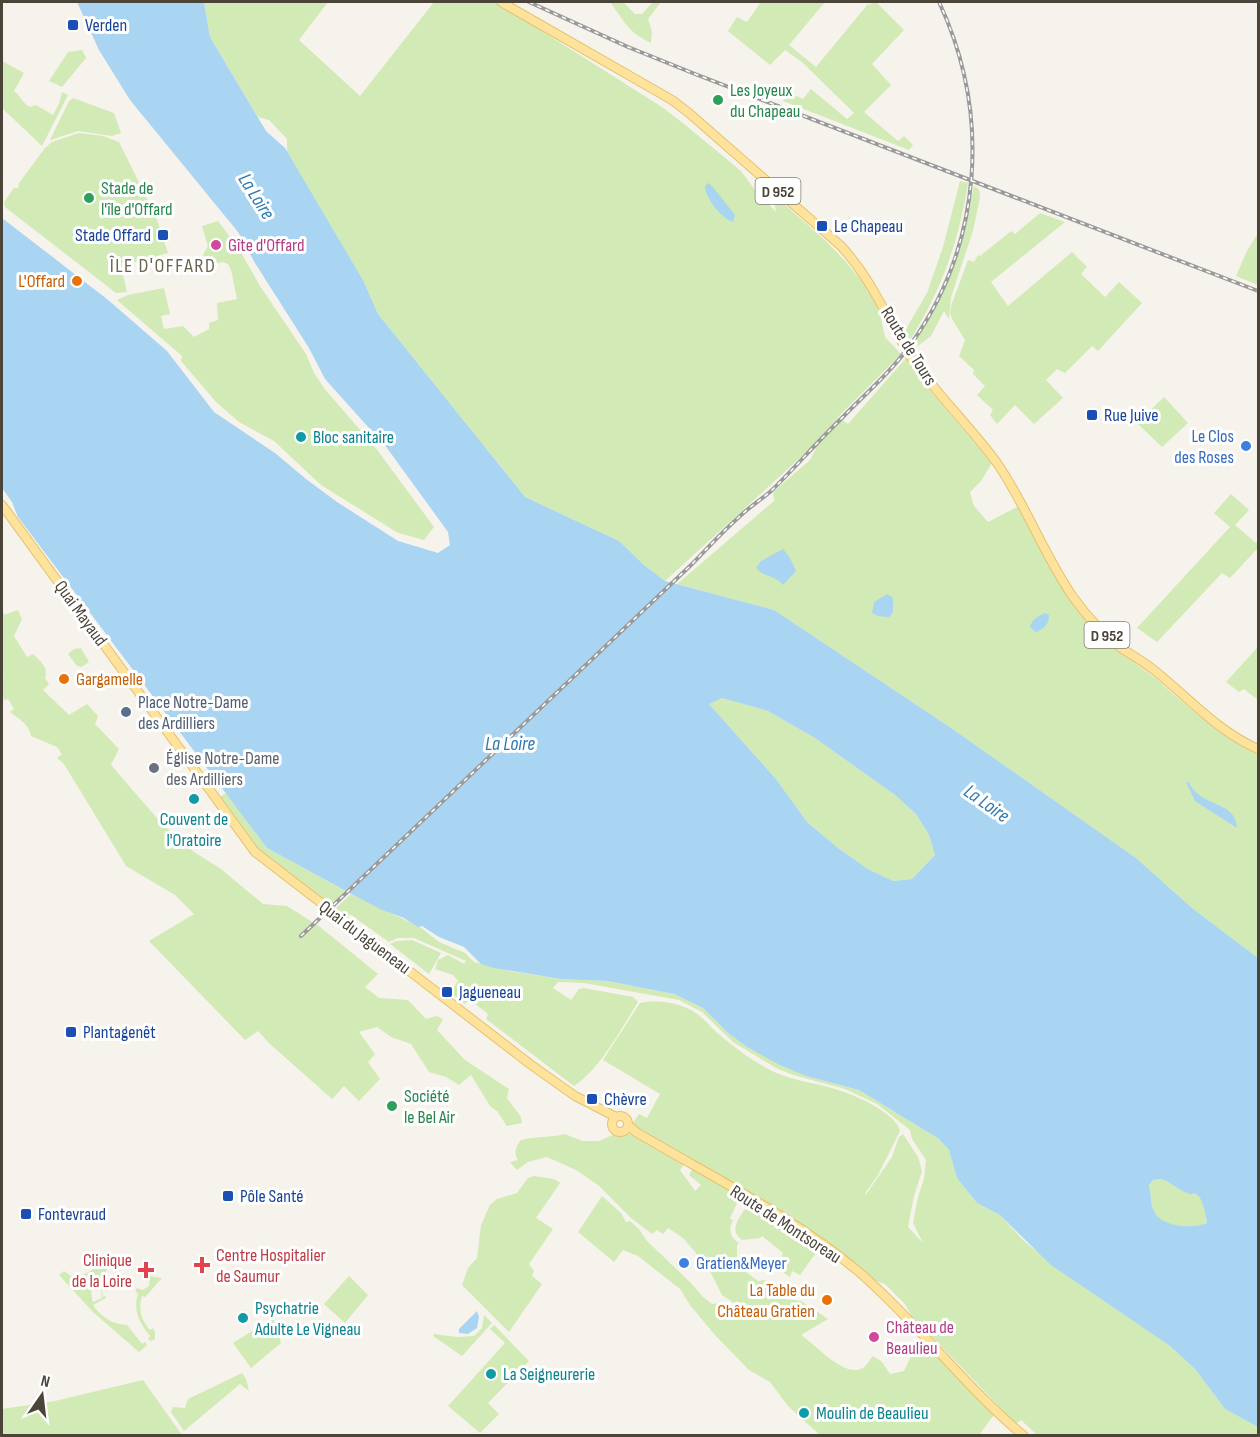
<svg xmlns="http://www.w3.org/2000/svg" width="1260" height="1437" font-family="'Sofia Sans Condensed',sans-serif">
	<rect width="100%" height="100%" fill="#f6f3ec"/>
	<g fill="#d2eab5">
		<path d="M204,2H328L299,40L360,96L434,2H493L526,21L662,107L684,124L741,171L755,190L776,212L773,194L828,243L846,262L865,285L879,310L885,337L901,354L838,417L848,424L907,357L921,376L920,379L992,463L981,481L970,492L974,506L988,522L1019,506C1044,557 1069,608 1112,646C1127,659 1145,669 1160,682C1191,710 1220,736 1258,754V958L1192,908L1136,858L954,730L774,610L677,584L774,501L773,492L810,460L816,449L813,446L665,581L644,565L619,541L525,497L378,314L363,280L287,152V139L269,120L258,117L210,37Z"/>
		<path d="M610,2H623L635,14H642L653,2H661L648,19L652,32L651,43C629,33 623,20 610,2Z"/>
		<polygon points="761,2 825,2 789,45 816,67 868,4 870,5 873,2 876,2 904,30 872,64 891,85 864,112 898,141 904,136 913,145 909,150 783,101 790,93 803,99 811,89 847,119 854,113 802,62 785,50 770,65 728,31 737,17 747,22"/>
		<polygon points="82,50 86,58 62,87 49,81 68,52"/>
		<path d="M2,61L24,73L14,91C21,96 23,104 30,107L36,105L53,115L59,104L62,92L68,95L42,146L2,108Z"/>
		<polygon points="73,98 114,113 121,133 112,136 78,131 50,140 69,101"/>
		<polygon points="79,133 103,136 119,142 156,217 168,253 121,266 127,292 116,293 5,207 4,202 14,188 18,188 19,183 45,148 52,142"/>
		<path d="M960,181L968,183C959,242 940,294 908,343L903,334L927,293L943,247Z"/>
		<polygon points="974,186 979,189 980,197 973,231 951,297 949,319 944,311 931,336 911,351 950,277 963,238"/>
		<polygon points="1040,213 1065,222 991,282 1008,306 1072,252 1087,267 1081,274 1105,297 1119,282 1142,303 1098,351 1092,346 1065,373 1057,369 1046,380 1063,398 1034,424 1015,405 997,424 990,415 993,410 977,395 985,386 973,374 974,370 959,356 965,340 952,319 950,313 951,306 968,260 974,262 978,255 980,256 1011,231 1015,234"/>
		<polygon points="218,221 239,249 260,286 306,354 314,373 324,388 378,451 434,527 424,540 398,533 321,485 274,441 239,422 217,403 181,361 182,356 117,300 128,295 164,288 170,314 161,316 164,329 183,326 194,337 209,329 209,323 218,320 217,303 237,299 231,270 228,264 223,262 206,265 200,262 204,256 203,255 208,246 202,226"/>
		<polygon points="1258,233 1258,285 1236,276 1247,251"/>
		<polygon points="1164,397 1188,423 1162,447 1137,423"/>
		<polygon points="1231,494 1249,510 1235,525 1256,543 1258,541 1258,552 1256,550 1230,578 1222,573 1157,642 1137,628 1230,527 1214,513"/>
		<path d="M2,609L4,615L18,610L22,619L14,636L27,657L33,654C40,661 49,667 45,678L49,684L43,690L69,715L87,704L98,716L95,724L119,749L111,765L163,825L194,852L221,869L263,904L287,906L320,927L378,974L365,987L379,998L408,1000L426,1019L437,1016L443,1019L437,1030L465,1060L509,1089L507,1098L521,1117L522,1123L507,1126L497,1111L490,1106L471,1075L459,1085L446,1077L429,1072L411,1044L391,1037L377,1027L359,1032L375,1054L368,1062L380,1079L359,1101L344,1086L332,1099L270,1044L258,1031L245,1040L149,941L194,914L175,895L126,866L64,764L57,758L62,754L57,747L31,736C29,724 19,719 10,712L14,709L8,699L4,700L2,693V676L4,675L2,672Z"/>
		<polygon points="1258,647 1258,700 1244,689 1239,692 1226,682"/>
		<polygon points="81,648 89,662 81,667 77,666 68,654 74,649"/>
		<polygon points="722,698 768,711 815,738 895,795 916,814 929,835 935,855 912,879 893,881 868,869 838,848 807,822 776,779 708,703"/>
		<polygon points="226,793 267,848 345,891 330,906 259,851 220,797"/>
		<path d="M351,894L420,927L439,942L465,953L474,962L509,971L561,979L608,981L674,994L703,1008L728,1033L747,1047L806,1076L859,1090L939,1139L949,1150L957,1178L977,1203L1000,1215L1025,1242L1079,1284L1170,1346L1195,1369L1225,1409L1258,1427V1435L1038,1436L1021,1420L1016,1424L911,1315L905,1304L885,1284L876,1281L843,1254L632,1124L639,1114L647,1118L660,1094L603,1060L640,1003C660,999 685,1003 701,1017C708,1023 713,1030 721,1036C736,1049 756,1063 774,1072C796,1082 819,1083 841,1091C857,1096 897,1114 900,1131L878,1175L866,1192L865,1196L892,1157L899,1137L903,1134L918,1157L922,1171L914,1196L908,1227L923,1243L913,1223L918,1197L924,1179L926,1160L912,1139L910,1130L877,1104L845,1089L793,1075L776,1068L733,1042L702,1012L679,1000L584,983L558,982L553,988L571,1000L579,989L584,988L633,997L638,1002C621,1029 601,1068 574,1086L486,1019L488,1014L469,999L465,1004L450,993L458,981L453,975L435,969L438,960L448,955L464,964L466,961L414,938H398L389,942L351,915L345,916L335,909Z"/>
		<polygon points="412,940 441,953 429,974 390,944 396,941"/>
		<path d="M565,1134L582,1141H599L615,1134H632L685,1163L680,1170L695,1191L701,1185L689,1175L692,1169L740,1197L730,1218L733,1220C728,1230 730,1237 739,1243L737,1245V1265L758,1281L765,1280L771,1286L775,1285L777,1291V1298L801,1301L828,1319L801,1335C815,1344 845,1379 863,1368C867,1365 870,1359 873,1356L882,1362L890,1374L904,1371L920,1337L994,1415L979,1435H820L788,1406L770,1382L749,1370L714,1334L690,1305L680,1289L638,1256L623,1250L614,1262L578,1232L602,1196L621,1213L626,1222L630,1221L639,1229L647,1241L691,1283L703,1297L712,1304L720,1303L756,1318L722,1295L711,1273L695,1252L683,1238L668,1228L663,1234L657,1230L652,1234L631,1218L598,1185L576,1170L547,1157L528,1162L517,1170L510,1162L518,1160C513,1153 516,1146 521,1140C535,1136 550,1138 565,1134Z"/>
		<polygon points="534,1176 554,1179 560,1183 536,1218 553,1229 529,1264 534,1271 532,1276 542,1284 509,1332 462,1285 468,1268 477,1258 481,1225 490,1205 497,1199 517,1193 528,1178"/>
		<path d="M1161,1179C1171,1182 1178,1190 1187,1193C1192,1195 1198,1193 1201,1198C1205,1205 1206,1215 1207,1223C1192,1229 1160,1229 1153,1209C1151,1204 1151,1193 1149,1185L1153,1180Z"/>
		<path d="M753,1205L821,1246L800,1275L792,1271L790,1277L784,1273L785,1263L782,1256L783,1253L762,1236L760,1238L742,1240C729,1230 738,1220 745,1209L750,1211Z"/>
		<path d="M110,1258L115,1261L116,1265L113,1263L101,1277L90,1275L92,1299L93,1302L102,1298L100,1281L97,1280L105,1281H101L103,1297L106,1296V1298L93,1305C101,1317 112,1324 127,1325L142,1344L145,1342L147,1345L139,1352L93,1312L59,1275L64,1271L74,1278C88,1274 98,1266 110,1258Z"/>
		<path d="M150,1276L162,1278L145,1297L142,1296C138,1311 141,1319 150,1330L153,1328L155,1333V1339L151,1341L148,1339L150,1336C139,1322 133,1311 138,1293L135,1292L137,1288L143,1290L149,1286Z"/>
		<polygon points="349,1276 368,1295 345,1323 324,1304"/>
		<polygon points="484,1315 492,1323 462,1356 433,1336 434,1334 457,1337 474,1336 482,1328"/>
		<polygon points="273,1318 281,1343 251,1368 233,1343"/>
		<polygon points="494,1325 529,1361 488,1403 499,1414 480,1433 448,1406 505,1343 490,1329"/>
		<polygon points="242,1373 246,1379 249,1391 240,1384 184,1431 171,1412 173,1407 185,1408 188,1399"/>
		<polygon points="143,1380 182,1435 2,1435 2,1409 55,1401"/>
	</g>
	<g fill="#a9d4f2" fill-rule="evenodd">
		<path d="M77,2H204L210,37L266,131L285,148L363,280L378,314L525,497L619,541L644,565L665,581L774,610L954,730L1136,858L1192,908L1258,958V1427L1225,1409L1195,1369L1170,1346L1051,1265L1000,1215L977,1203L957,1178L949,1150L939,1139L859,1090L806,1076L780,1065L747,1047L728,1033L703,1008L674,994L608,981L561,979L494,968L481,964L464,947L439,937L422,926L418,927L404,918L380,909L342,889L267,848L18,517L12,502L2,488V218L107,299L167,351L214,412L275,453L306,479L337,502L398,541L435,552L438,553L450,545L448,532L387,448L325,379L309,348L255,263L238,232L130,100L99,50ZM722,698L768,711L815,738L895,795L916,814L929,835L935,855L912,879L893,881L868,869L838,848L807,822L776,779L709,704ZM1161,1179C1171,1182 1178,1190 1187,1193C1194,1196 1191,1192 1197,1195C1203,1198 1206,1216 1207,1223C1192,1229 1160,1228 1153,1209C1151,1204 1151,1193 1149,1185L1153,1180Z"/>
		<path d="M708,183L712,186L735,215L733,222C722,219 705,198 705,186Z"/>
		<path d="M783,549L790,558L796,571L783,585C776,576 764,577 756,568L761,561Z"/>
		<polygon points="887,594 893,598 893,612 889,617 878,616 872,613 874,602"/>
		<path d="M1045,613L1049,615C1049,624 1044,629 1036,632L1030,627C1032,619 1038,616 1045,613Z"/>
		<path d="M1186,782H1188C1191,786 1194,791 1198,794C1212,806 1236,805 1237,828L1195,801Z"/>
		<polygon points="477,1311 479,1317 477,1328 468,1334 459,1333 459,1329"/>
	</g>
	<g fill="none" stroke-linecap="round" stroke-linejoin="round">
		<defs>
			<g id="major">
				<path d="M501,2L672,100L689,113L841,246C874,282 886,318 911,357C937,395 970,426 997,463C1026,505 1044,555 1073,597C1086,615 1103,634 1120,647C1131,655 1143,661 1154,670C1189,698 1217,731 1258,749"/>
				<polyline points="2,505 255,852 530,1064 575,1096 616,1117"/>
				<circle cx="620" cy="1124" r="8"/>
				<path d="M628,1125L636,1132C710,1176 794,1217 859,1272C918,1323 964,1386 1024,1436"/>
			</g>
		</defs>
		<use href="#major" stroke="#e6c16a" stroke-width="10"/>
		<use href="#major" stroke="#ffe39c" stroke-width="8"/>
		<defs>
			<g id="rail">
				<polyline points="529,2 628,47 695,74 1258,291"/>
				<path d="M301,936L690,566C706,550 721,533 738,518C748,508 759,501 770,492C794,469 816,443 840,420C864,395 891,372 911,344C983,243 991,113 939,2"/>
			</g>
		</defs>
		<use href="#rail" stroke="#9a9a9a" stroke-width="4"/>
		<use href="#rail" stroke="#fff" stroke-width="1.5" stroke-dasharray="4.5" stroke-linecap="butt"/>
	</g>
	<g fill="#1a4fb4" stroke="#fff" stroke-width="2">
		<rect x="67" y="19" width="12" height="12" rx="3"/>
		<rect x="816" y="220" width="12" height="12" rx="3"/>
		<rect x="157" y="229" width="12" height="12" rx="3"/>
		<rect x="1086" y="409" width="12" height="12" rx="3"/>
		<rect x="441" y="986" width="12" height="12" rx="3"/>
		<rect x="65" y="1026" width="12" height="12" rx="3"/>
		<rect x="586" y="1093" width="12" height="12" rx="3"/>
		<rect x="222" y="1190" width="12" height="12" rx="3"/>
		<rect x="20" y="1208" width="12" height="12" rx="3"/>
	</g>
	<g fill="#2e9e5b" stroke="#fff" stroke-width="2">
		<circle cx="718" cy="100" r="6"/>
		<circle cx="89" cy="198" r="6"/>
		<circle cx="392" cy="1106" r="6"/>
	</g>
	<g fill="#d1479c" stroke="#fff" stroke-width="2">
		<circle cx="216" cy="245" r="6"/>
		<circle cx="874" cy="1337" r="6"/>
	</g>
	<g fill="#e8710a" stroke="#fff" stroke-width="2">
		<circle cx="77" cy="281" r="6"/>
		<circle cx="64" cy="679" r="6"/>
		<circle cx="827" cy="1300" r="6"/>
	</g>
	<g fill="#0f9aa8" stroke="#fff" stroke-width="2">
		<circle cx="301" cy="437" r="6"/>
		<circle cx="194" cy="799" r="6"/>
		<circle cx="243" cy="1318" r="6"/>
		<circle cx="491" cy="1374" r="6"/>
		<circle cx="804" cy="1413" r="6"/>
	</g>
	<g fill="#3f7fe0" stroke="#fff" stroke-width="2">
		<circle cx="1246" cy="446" r="6"/>
		<circle cx="684" cy="1263" r="6"/>
	</g>
	<circle fill="#5c6f8a" stroke="#fff" stroke-width="2" cx="126" cy="712" r="6"/>
	<circle fill="#6b7280" stroke="#fff" stroke-width="2" cx="154" cy="768" r="6"/>
	<g fill="#e0444e" stroke="#fff" stroke-width="2">
		<path d="M199 1256h6v6h6v6h-6v6h-6v-6h-6v-6h6z"/>
		<path d="M143 1261h6v6h6v6h-6v6h-6v-6h-6v-6h6z"/>
	</g>
	<g text-anchor="middle" stroke-width="6" stroke-linejoin="round" paint-order="stroke">
		<g fill="#fff" stroke="#817c74" stroke-width="1.5">
			<rect x="755.5" y="178" width="45" height="26" rx="4.5"/>
			<rect x="1084.5" y="622" width="45" height="26" rx="4.5"/>
		</g>
		<g font-size="16" font-weight="bold" fill="#4b4439">
			<text x="778" y="197">D 952</text>
			<text x="1107" y="641">D 952</text>
		</g>
		<g font-size="18" fill="#164399" stroke="#fff" text-anchor="start">
			<text x="85" y="31">Verden</text>
			<text x="834" y="232">Le Chapeau</text>
			<text x="151" y="241" text-anchor="end">Stade Offard</text>
			<text x="1104" y="421">Rue Juive</text>
			<text x="459" y="998">Jagueneau</text>
			<text x="83" y="1038">Plantagenêt</text>
			<text x="604" y="1105">Chèvre</text>
			<text x="240" y="1202">Pôle Santé</text>
			<text x="38" y="1220">Fontevraud</text>
		</g>
		<g font-size="18" fill="#27864d" stroke="#fff" text-anchor="start">
			<text x="730" y="96">Les Joyeux<tspan x="730" dy="21">du Chapeau</tspan></text>
			<text x="101" y="194">Stade de<tspan x="101" dy="21">l'île d'Offard</tspan></text>
			<text x="404" y="1102">Société<tspan x="404" dy="21">le Bel Air</tspan></text>
		</g>
		<g font-size="18" fill="#b23c85" stroke="#fff" text-anchor="start">
			<text x="228" y="251">Gîte d'Offard</text>
			<text x="886" y="1333">Château de<tspan x="886" dy="21">Beaulieu</tspan></text>
		</g>
		<g font-size="18" fill="#c56008" stroke="#fff" text-anchor="end">
			<text x="65" y="287">L'Offard</text>
			<text x="76" y="685" text-anchor="start">Gargamelle</text>
			<text x="815" y="1296">La Table du<tspan x="815" dy="21">Château Gratien</tspan></text>
		</g>
		<g font-size="18" fill="#4b4439" stroke="#fff">
			<text transform="translate(909 346) rotate(58)" y="6">Route de Tours</text>
			<text transform="translate(81 613) rotate(54)" y="6">Quai Mayaud</text>
			<text transform="translate(365 937) rotate(37)" y="6">Quai du Jagueneau</text>
			<text transform="translate(786 1224) rotate(33)" y="6">Route de Montsoreau</text>
		</g>
		<g font-size="18" fill="#366cbe" stroke="#fff" text-anchor="end">
			<text x="1234" y="442">Le Clos<tspan x="1234" dy="21">des Roses</tspan></text>
			<text x="696" y="1269" text-anchor="start">Gratien&amp;Meyer</text>
		</g>
		<g font-size="18" fill="#0d838f" stroke="#fff" text-anchor="start">
			<text x="313" y="443">Bloc sanitaire</text>
			<text x="194" y="825" text-anchor="middle">Couvent de<tspan x="194" dy="21">l'Oratoire</tspan></text>
			<text x="255" y="1314">Psychatrie<tspan x="255" dy="21">Adulte Le Vigneau</tspan></text>
			<text x="503" y="1380">La Seigneurerie</text>
			<text x="816" y="1419">Moulin de Beaulieu</text>
		</g>
		<g font-size="18" fill="#4e5e75" stroke="#fff" text-anchor="start">
			<text x="138" y="708">Place Notre-Dame<tspan x="138" dy="21">des Ardilliers</tspan></text>
		</g>
		<g font-size="18" fill="#5b616d" stroke="#fff" text-anchor="start">
			<text x="166" y="764">Église Notre-Dame<tspan x="166" dy="21">des Ardilliers</tspan></text>
		</g>
		<g font-size="18" fill="#be3a42" stroke="#fff" text-anchor="start">
			<text x="216" y="1261">Centre Hospitalier<tspan x="216" dy="21">de Saumur</tspan></text>
			<text x="132" y="1266" text-anchor="end">Clinique<tspan x="132" dy="21">de la Loire</tspan></text>
		</g>
		<g font-size="20" font-style="italic" fill="#2e7ab2" stroke="#fff">
			<text transform="translate(257 196) rotate(58)" y="7">La Loire</text>
			<text x="510" y="750">La Loire</text>
			<text transform="translate(987 803) rotate(35)" y="7">La Loire</text>
		</g>
		<g font-size="20" letter-spacing="1.5" fill="#6e6250" stroke="#fff">
			<text x="163" y="272">ÎLE D'OFFARD</text>
		</g>
	</g>
	<rect width="1260" height="1437" fill="none" stroke="#4b4439" stroke-width="6"/>
	<g transform="translate(42 1395) rotate(14)" stroke="#ffffff" stroke-width="4.5" paint-order="stroke">
	<path d="M0-4.5L10 22L0 15L-10 22Z" fill="#4b4439"/>
	<text y="-9" font-size="16" font-weight="bold" text-anchor="middle" fill="#4b4439">N</text>
	</g>
</svg>
